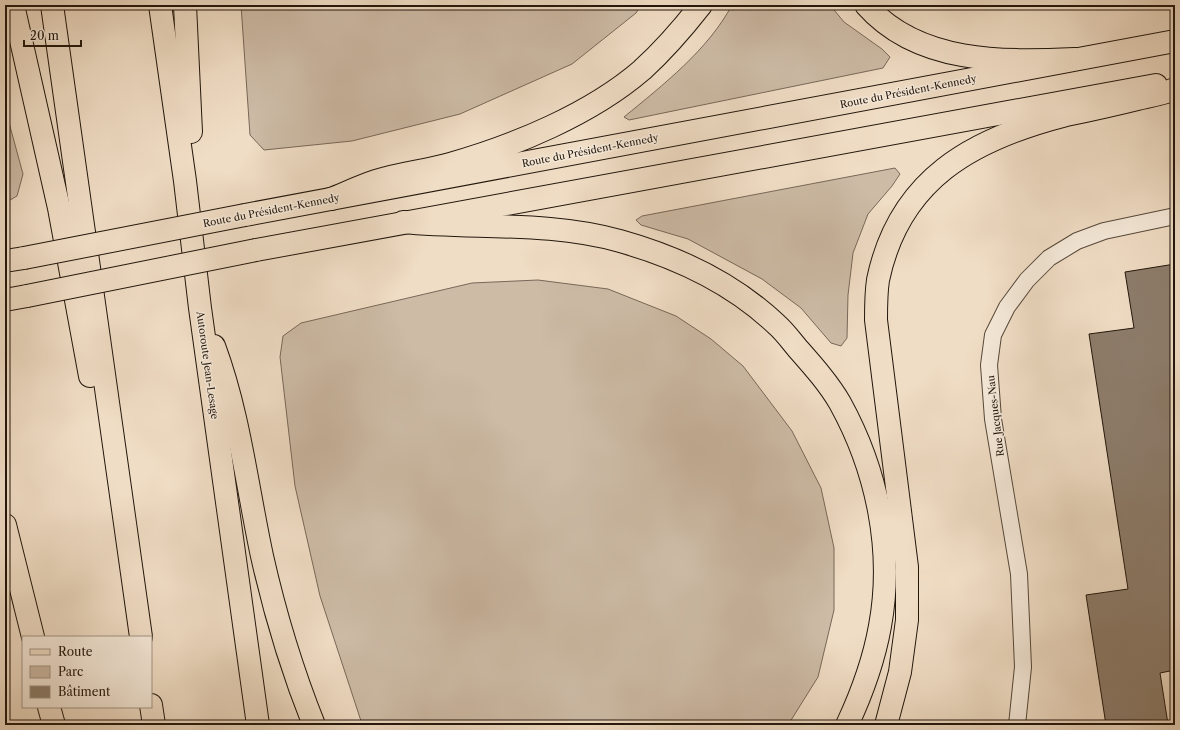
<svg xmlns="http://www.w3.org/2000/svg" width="1180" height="730" font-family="'Libre Caslon Text',serif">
	<rect width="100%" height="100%" fill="#f0ddc5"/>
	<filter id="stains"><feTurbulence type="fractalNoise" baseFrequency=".005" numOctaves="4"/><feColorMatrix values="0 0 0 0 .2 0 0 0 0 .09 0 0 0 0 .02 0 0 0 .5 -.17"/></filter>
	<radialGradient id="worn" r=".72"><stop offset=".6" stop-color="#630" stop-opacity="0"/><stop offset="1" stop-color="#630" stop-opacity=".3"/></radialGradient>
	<g fill="#cdbba6" stroke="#786859">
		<polygon points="241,5 641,5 636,13 572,64 460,114 352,141 264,150 250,135"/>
		<path d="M732,5H830L844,22L882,49L890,57L883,68L629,120L624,117C663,85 708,50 732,5Z"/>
		<polygon points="5,108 23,174 17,196 5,203"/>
		<polygon points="895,168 900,174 892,186 868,214 853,253 848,295 847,338 841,346 831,343 801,308 762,279 688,239 641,225 636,220 642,216"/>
		<polygon points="538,280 608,289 676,316 711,339 743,366 792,431 821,488 834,548 834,610 818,677 788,725 363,725 361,721 320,596 295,486 280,357 283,336 301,323 472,283"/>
	</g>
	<polygon fill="#8d7d6c" stroke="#22160c" points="1175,264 1175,670 1160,673 1168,724 1106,725 1086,595 1128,589 1089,334 1134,328 1125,272"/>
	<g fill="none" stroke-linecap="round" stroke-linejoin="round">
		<defs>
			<polyline id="minor" points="1017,725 1023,667 1019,574 993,419 989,365 993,335 1007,307 1027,280 1049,258 1077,241 1104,231 1175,216"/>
			<g id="primary">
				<polyline points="245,215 1175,41"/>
				<polyline points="256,250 1156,85"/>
				<polyline points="5,261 24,258"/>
				<polyline points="5,300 27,296"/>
			</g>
			<g id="motorway">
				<polyline points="13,5 59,208 90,376"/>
				<polyline points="52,5 141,637"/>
				<polyline points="160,5 185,181 200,308 258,725"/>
				<polyline points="185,5 191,132"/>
				<path d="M866,5C918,64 1003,62 1075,59"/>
				<path d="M331,199C346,193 361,186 376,181C400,173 426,171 450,164C514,146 591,114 642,70C664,50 683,28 701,5"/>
				<path d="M403,222C475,229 549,221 620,241C677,257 734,284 777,325C785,332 792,342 799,350C814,367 829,384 840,403C877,470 894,550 880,626C874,660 862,693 847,725"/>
				<path d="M214,346C239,413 247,486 262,556C275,614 292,670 314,725"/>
				<polyline points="5,525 33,637"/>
				<polyline points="151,705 154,725"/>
				<polyline points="49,707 54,725"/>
				<path d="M886,725L900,672L907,620V567L876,320C876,307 876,293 878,280C899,179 972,139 1066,115C1090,110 1113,105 1137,99C1150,96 1163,94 1175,89"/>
			</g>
		</defs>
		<use href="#minor" stroke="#56483a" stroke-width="18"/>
		<use href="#primary" stroke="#22160c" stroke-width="24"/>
		<use href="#motorway" stroke="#22160c" stroke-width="24"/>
		<use href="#minor" stroke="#f5e9d9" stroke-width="16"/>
		<use href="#primary" stroke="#f0ddc5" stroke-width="22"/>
		<use href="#motorway" stroke="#f0ddc5" stroke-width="22"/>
		<defs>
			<g id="primary-bridge">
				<polyline points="24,258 245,215"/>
				<polyline points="27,296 256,250"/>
			</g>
		</defs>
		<use href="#primary-bridge" stroke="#22160c" stroke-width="24" stroke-linecap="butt"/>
		<use href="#primary-bridge" stroke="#f0ddc5" stroke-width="22"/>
	</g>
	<g text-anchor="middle" stroke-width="3" stroke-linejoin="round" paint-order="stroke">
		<g font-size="10" fill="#22160c" stroke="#f5e9d9">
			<text transform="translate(908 91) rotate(-11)" y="4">Route du Président-Kennedy</text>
			<text transform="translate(590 150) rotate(-11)" y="4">Route du Président-Kennedy</text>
			<text transform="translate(271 210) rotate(-11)" y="4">Route du Président-Kennedy</text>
			<text transform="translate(208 365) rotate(82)" y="4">Autoroute Jean-Lesage</text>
			<text transform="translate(995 416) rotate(-97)" y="4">Rue Jacques-Nau</text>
		</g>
	</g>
	<rect width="1180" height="730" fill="none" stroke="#f0ddc5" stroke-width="20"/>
	<rect x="6" y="6" width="1168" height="718" fill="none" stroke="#22160c" stroke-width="2"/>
	<rect x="10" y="10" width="1160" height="710" fill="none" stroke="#22160c"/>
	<rect x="22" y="636" width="130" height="72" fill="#f5e9d9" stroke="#a19587"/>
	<rect x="30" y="649" width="20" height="6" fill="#f0ddc5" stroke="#a19587"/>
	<text x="58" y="656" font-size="12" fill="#22160c">Route</text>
	<rect x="30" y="666" width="20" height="12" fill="#cdbba6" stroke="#a19587"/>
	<text x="58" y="676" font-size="12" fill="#22160c">Parc</text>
	<rect x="30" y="686" width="20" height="12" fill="#8d7d6c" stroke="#a19587"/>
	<text x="58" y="696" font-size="12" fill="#22160c">Bâtiment</text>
	<path d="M24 40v6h57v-6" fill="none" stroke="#22160c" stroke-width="2"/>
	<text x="30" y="40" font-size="12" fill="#22160c" stroke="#f5e9d9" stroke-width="3" paint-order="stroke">20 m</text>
	<rect width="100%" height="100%" filter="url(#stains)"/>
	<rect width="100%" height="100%" fill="url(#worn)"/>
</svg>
